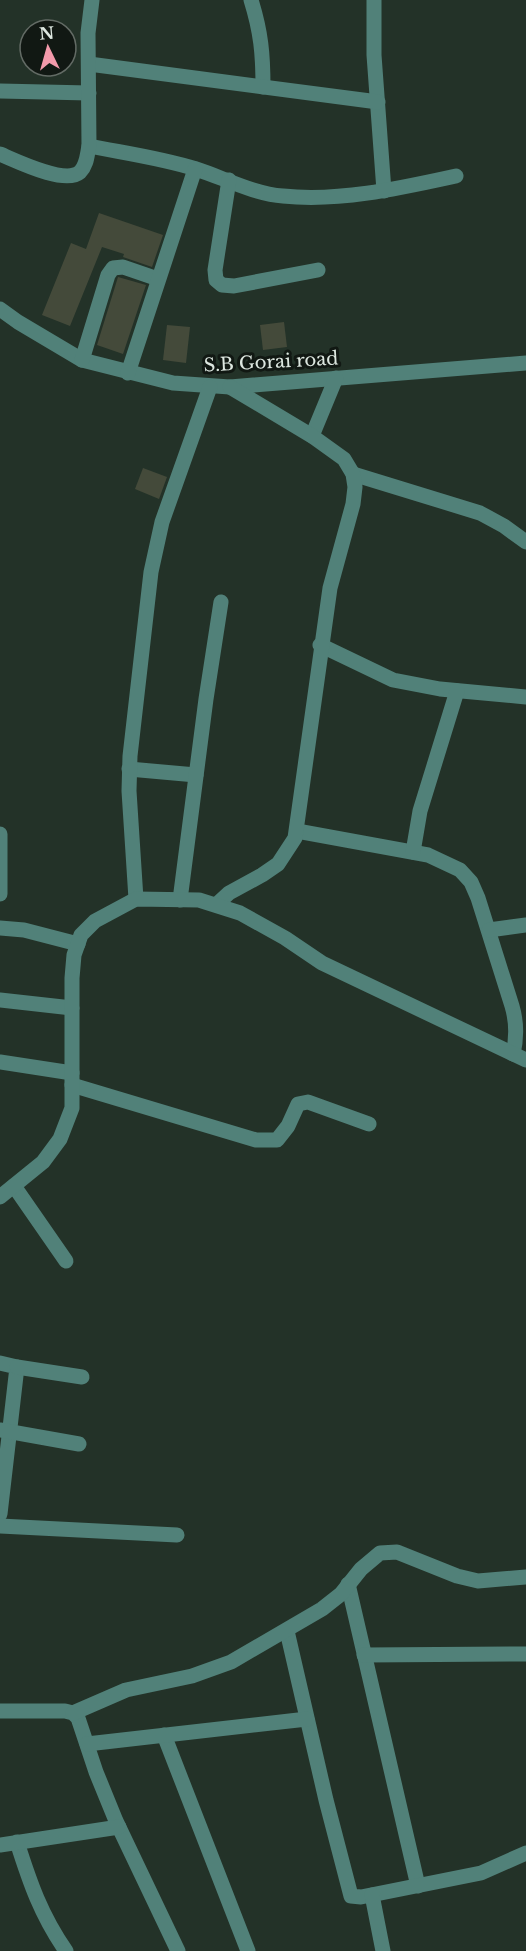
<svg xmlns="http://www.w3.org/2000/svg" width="526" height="1951" font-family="'Libre Baskerville',serif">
	<rect width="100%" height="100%" fill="#233228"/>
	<g fill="#444a3a">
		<polygon points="99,213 163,235 152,267 123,257 124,254 102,247 70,326 42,315 71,243 86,249"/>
		<polygon points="118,277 146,285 123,354 97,345"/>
		<polygon points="284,322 287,347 263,350 260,325"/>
		<polygon points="167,325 190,327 186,363 163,360"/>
		<polygon points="143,468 167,477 159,499 135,489"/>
	</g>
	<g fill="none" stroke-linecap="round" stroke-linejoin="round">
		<g stroke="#518179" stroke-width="15">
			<path d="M251,0C261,32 263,54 263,87"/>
			<polyline points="374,0 374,55 384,191"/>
			<polyline points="89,64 378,102"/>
			<polyline points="0,91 89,93"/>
			<path d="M89,146C124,153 161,158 196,169C224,178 254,194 283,196C340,202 401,188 456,176"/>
			<path d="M0,154C17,161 65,185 80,172C87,165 87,155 89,146L88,33L92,0"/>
			<polyline points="229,180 215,270 216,280 222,285 234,286 318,270"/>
			<polyline points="0,309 18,322 82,360 173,383 230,387 526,363"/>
			<polyline points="82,360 108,275 113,268 123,267 158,279"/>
			<polyline points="128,373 195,169"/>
			<polyline points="312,436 336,378"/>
			<polyline points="353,474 480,513 504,526 526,542"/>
			<polyline points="320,645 393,680 440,689 526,697"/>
			<polyline points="129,769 196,775"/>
			<path d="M297,831L428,855L460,870L471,882L478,898L512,1006C517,1023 517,1037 513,1054"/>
			<polyline points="0,834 0,894"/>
			<polyline points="413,852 420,811 457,691"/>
			<polyline points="136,899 129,791 130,756 151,572 162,522 210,387"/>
			<polyline points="180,900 206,699 221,602"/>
			<polyline points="216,905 229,893 262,875 278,864 295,838 330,588 353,504 355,487 353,474 344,459 312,436 230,387"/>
			<polyline points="0,928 24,930 78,944"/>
			<polyline points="489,930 526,925"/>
			<polyline points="0,1000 72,1008"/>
			<polyline points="0,1062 72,1073"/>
			<polyline points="72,1085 256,1140 277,1140 288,1126 298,1104 308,1102 369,1124"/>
			<polyline points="14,1186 66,1261"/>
			<polyline points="0,1197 43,1162 60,1139 72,1108 72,978 74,955 81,935 95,921 136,899 199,900 240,913 285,938 322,963 526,1060"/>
			<polyline points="0,1363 17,1367 0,1514"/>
			<polyline points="17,1367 82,1377"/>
			<polyline points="0,1430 79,1444"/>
			<polyline points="0,1526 177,1535"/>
			<polyline points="348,1584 418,1886"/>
			<polyline points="287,1631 326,1800 351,1896 361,1897 481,1873 526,1853"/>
			<polyline points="364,1655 526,1654"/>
			<polyline points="0,1711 65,1711 73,1713 78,1718 96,1772 116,1821 178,1951"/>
			<polyline points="73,1713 126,1690 192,1676 231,1662 322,1609 341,1594 361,1569 380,1553 397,1552 457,1576 478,1581 526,1577"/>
			<polyline points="164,1735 248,1951"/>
			<polyline points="87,1744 307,1719"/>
			<path d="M17,1842C30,1883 41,1915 66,1951"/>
			<polyline points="0,1845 119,1827"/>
			<polyline points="372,1895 383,1951"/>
		</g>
	</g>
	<g text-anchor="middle" stroke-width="6" stroke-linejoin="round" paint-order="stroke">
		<g font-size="18" fill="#dde7e0" stroke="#111813">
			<text transform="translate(271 362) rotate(-3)" y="6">S.B Gorai road</text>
		</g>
	</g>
	<g transform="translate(48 48) rotate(355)"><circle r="28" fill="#111813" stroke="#636b65" stroke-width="1.5"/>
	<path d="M0-4.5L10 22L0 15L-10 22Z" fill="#f39aab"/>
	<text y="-9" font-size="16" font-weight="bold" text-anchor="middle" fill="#dde7e0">N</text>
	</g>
</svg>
